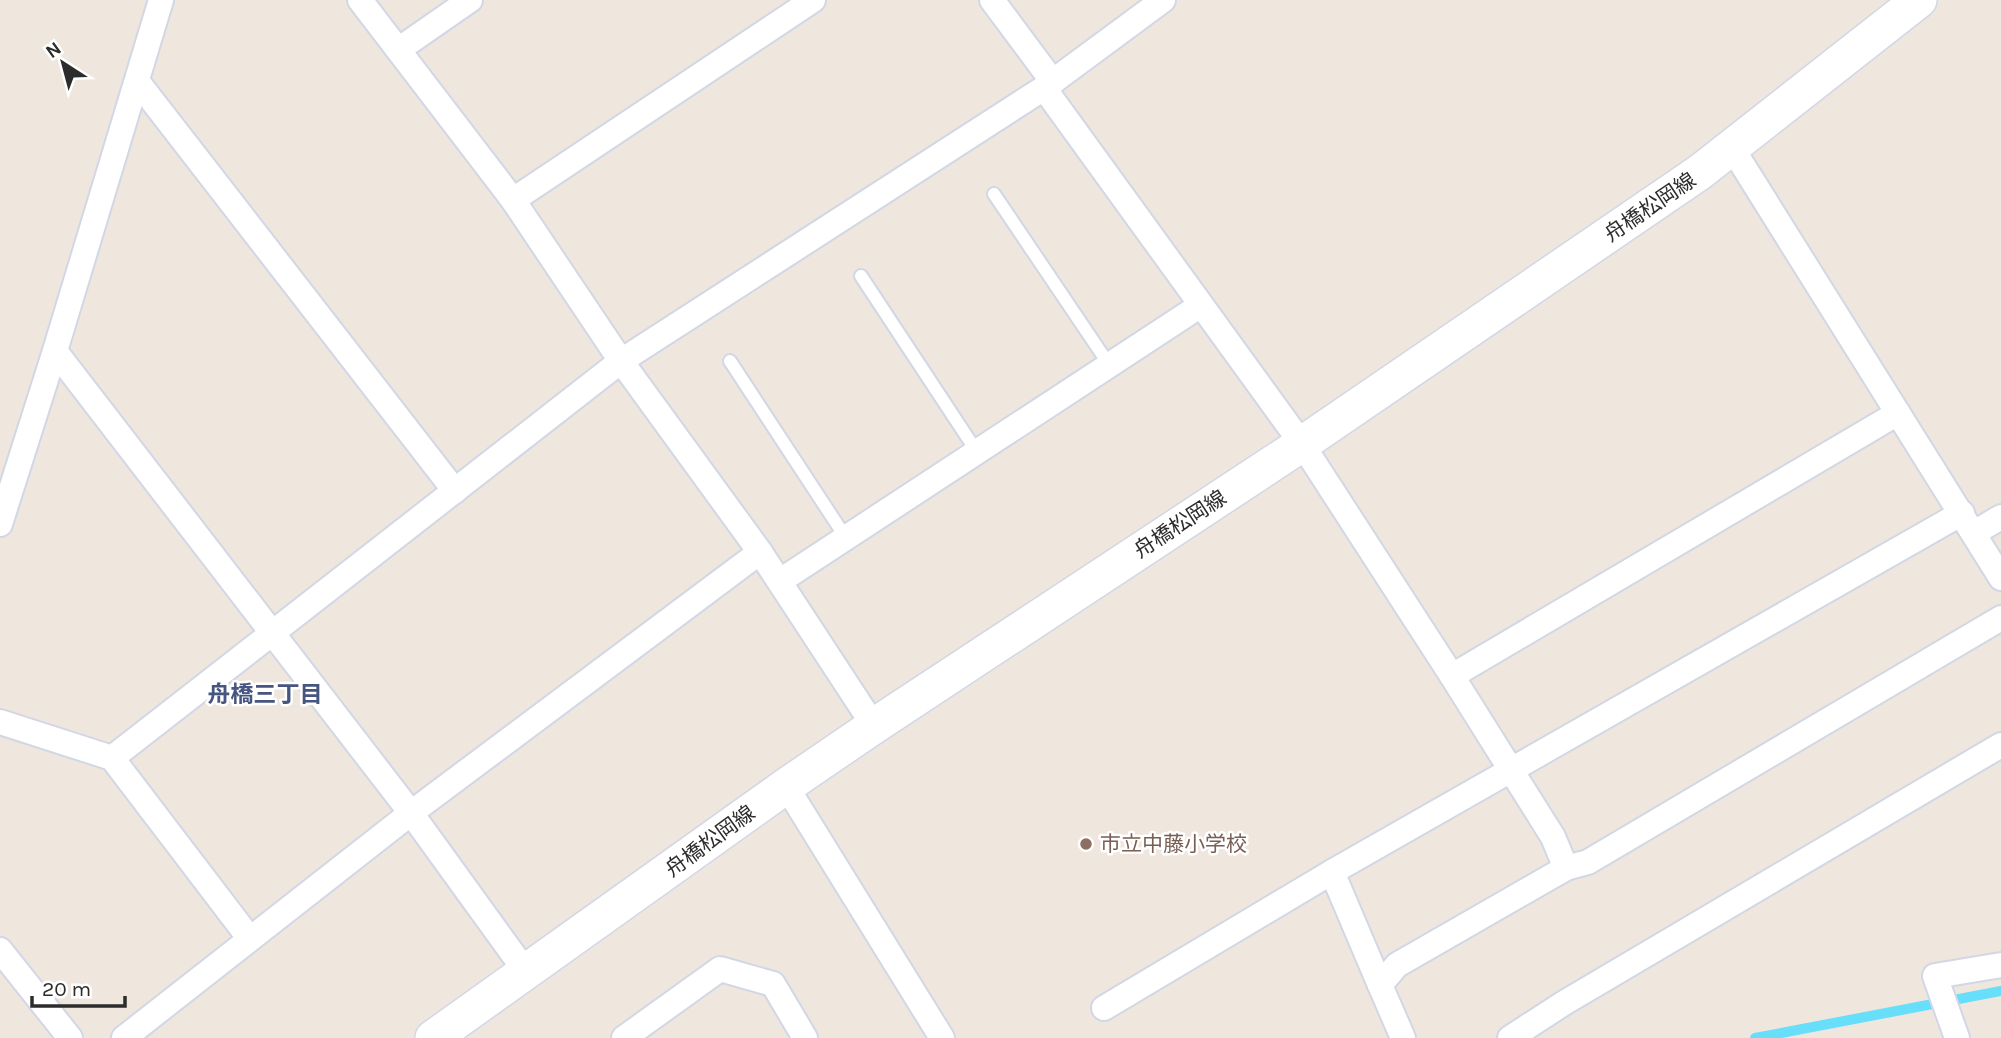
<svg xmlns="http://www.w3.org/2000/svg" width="2001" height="1038" font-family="Karla,'Noto Sans JP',sans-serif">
	<rect width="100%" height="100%" fill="#efe6dd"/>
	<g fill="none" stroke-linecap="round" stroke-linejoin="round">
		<polyline stroke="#67defa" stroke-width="10" points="1755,1038 2001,991"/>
		<defs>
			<g id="lane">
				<polyline points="994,194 1110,366"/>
				<polyline points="861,276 977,452"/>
				<polyline points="730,361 846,538"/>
			</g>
			<g id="street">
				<polyline points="360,0 513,200 621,361 760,552 874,726"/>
				<polyline points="992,0 1053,82"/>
				<polyline points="398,50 470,0"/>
				<polyline points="137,81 455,491"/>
				<polyline points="1044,88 1302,444 1452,676 1553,837 1566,868 1397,965 1380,985 1403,1038"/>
				<polyline points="1732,148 2001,578"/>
				<polyline points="513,200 813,0"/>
				<polyline points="55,351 411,813 526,972"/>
				<polyline points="0,524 55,351 161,0"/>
				<polyline points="1974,533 2001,517"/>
				<polyline points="780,581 1201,305"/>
				<polyline points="1452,676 1898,413"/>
				<polyline points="0,722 112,758 250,939"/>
				<polyline points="112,758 621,361 1044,88 1163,0"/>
				<polyline points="786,786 942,1038"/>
				<polyline points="1566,868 1588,862 2001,618"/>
				<polyline points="0,950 70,1038"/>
				<polyline points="1380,985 1332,872 1962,513"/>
				<polyline points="1104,1008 1332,872"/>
				<polyline points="124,1038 411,813 760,552"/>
				<polyline points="624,1038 720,969 773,984 805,1038"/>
				<polyline points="1510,1038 1564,1003 2001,745"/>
				<polyline points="1957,1038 1935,976 2001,965"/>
			</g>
			<polyline id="secondary" points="433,1038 786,786 874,726 1302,444 1700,172 1919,0"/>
		</defs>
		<use href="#lane" stroke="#d2d7e6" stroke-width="16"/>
		<use href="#street" stroke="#d2d7e6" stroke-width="28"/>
		<use href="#secondary" stroke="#d2d7e6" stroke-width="38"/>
		<use href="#lane" stroke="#fff" stroke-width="12"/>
		<use href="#street" stroke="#fff" stroke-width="24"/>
		<use href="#secondary" stroke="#fff" stroke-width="35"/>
	</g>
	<circle fill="#8d6e63" stroke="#fff" stroke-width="2.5" cx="1086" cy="844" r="7"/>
	<g text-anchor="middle" stroke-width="5" stroke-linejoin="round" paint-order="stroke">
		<g font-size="21" fill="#2c2c2c" stroke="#fff">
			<text transform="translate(1650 207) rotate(-34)" y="7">舟橋松岡線</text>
			<text transform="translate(1180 524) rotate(-33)" y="7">舟橋松岡線</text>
			<text transform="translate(710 841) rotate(-36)" y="7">舟橋松岡線</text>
		</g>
		<g font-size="21" fill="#785e54" stroke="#fff" text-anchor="start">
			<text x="1100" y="851">市立中藤小学校</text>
		</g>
		<g font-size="23" font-weight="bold" fill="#475681" stroke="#fff">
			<text x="265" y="702">舟橋三丁目</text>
		</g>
	</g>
	<g transform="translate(63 63) rotate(324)" stroke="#ffffff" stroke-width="5" paint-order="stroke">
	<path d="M0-5L12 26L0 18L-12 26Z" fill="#2c2c2c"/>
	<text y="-10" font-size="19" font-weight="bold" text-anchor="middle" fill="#2c2c2c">N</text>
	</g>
	<path d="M32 996v10h93v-10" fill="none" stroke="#2c2c2c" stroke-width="3.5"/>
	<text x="42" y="996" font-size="21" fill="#2c2c2c" stroke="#ffffff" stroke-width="5" paint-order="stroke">20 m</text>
</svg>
